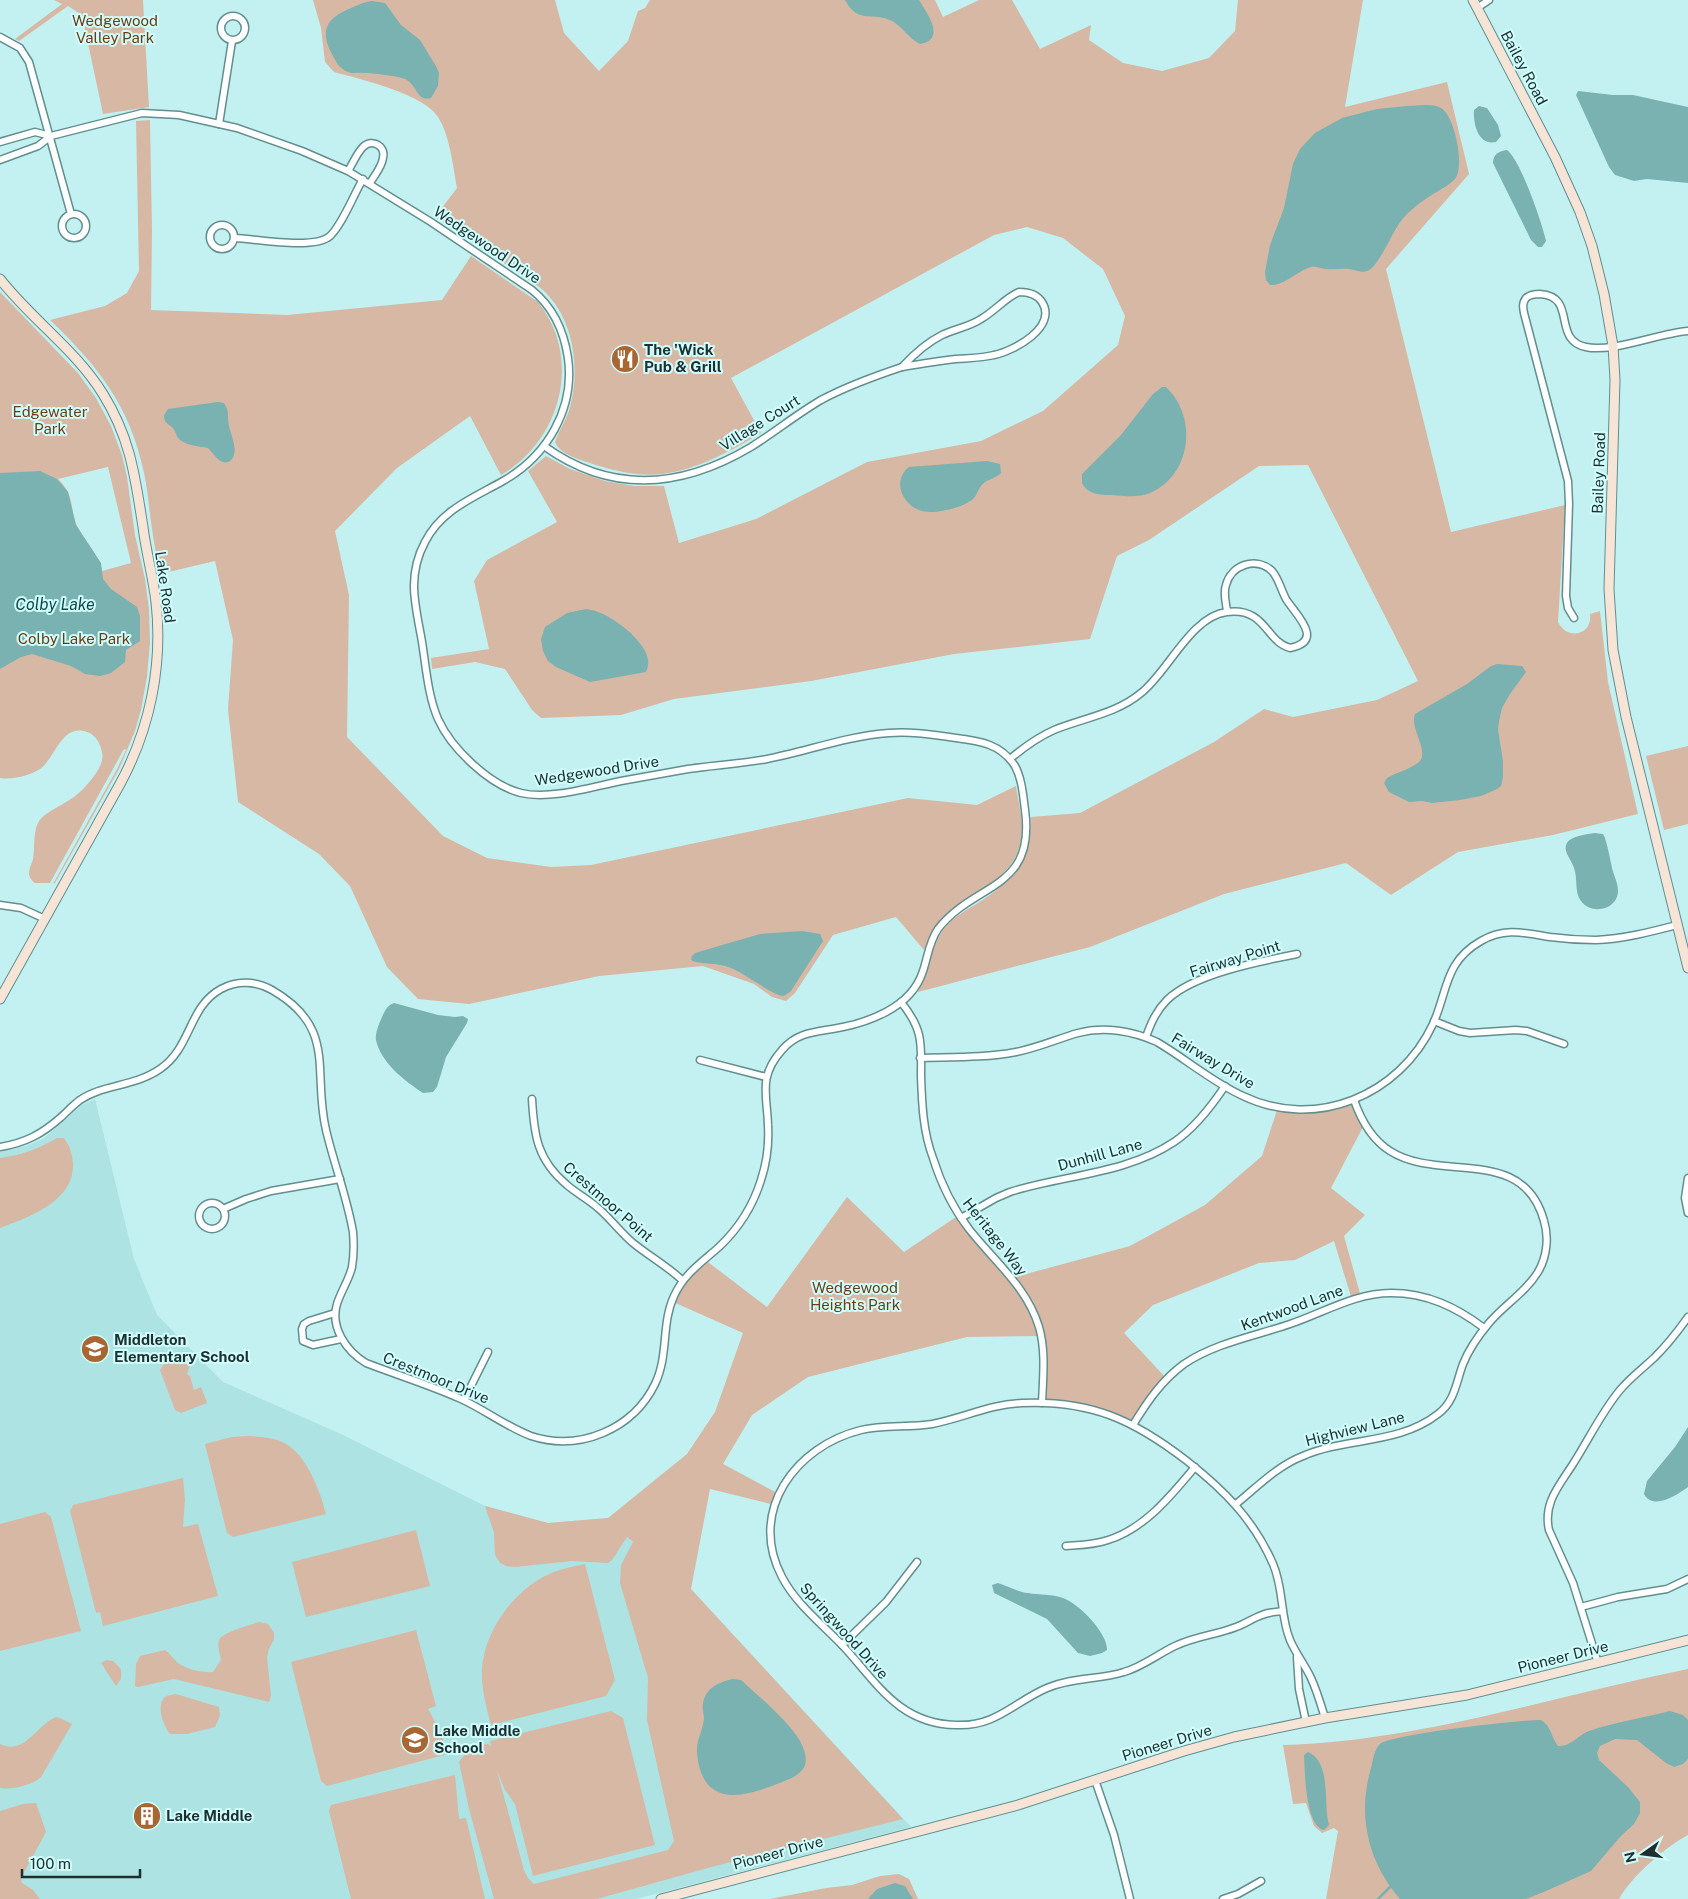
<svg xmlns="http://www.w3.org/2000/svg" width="1688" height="1899" font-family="'Public Sans',sans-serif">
	<rect width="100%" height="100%" fill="#c3f1f1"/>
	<polygon fill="#ade3e3" points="95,1099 134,1259 157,1315 223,1382 341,1434 485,1506 548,1523 608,1518 630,1540 691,1589 911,1827 636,1899 0,1899 0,1152 26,1146 43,1139 82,1105"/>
	<g fill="#d7b8a4" fill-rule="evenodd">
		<polygon points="54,0 143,0 149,107 103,114 82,15 68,6 19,41 15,39 62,4"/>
		<path d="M313,0H555L564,33L599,71L628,41L638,11L645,8L650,0H935L943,17L979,0H1012L1040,49L1091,25L1089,40L1123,63L1162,71L1209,58L1235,31L1238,0H1363L1345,107L1447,82L1469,174L1386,269L1451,532L1565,505L1558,622C1567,641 1593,635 1590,614L1600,611L1608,682L1638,814L1553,835L1458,852L1391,895L1346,863L1224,894L1090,947L918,992C929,972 930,947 944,929C953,917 966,910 978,903C1013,881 1031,860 1031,817L1080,813L1214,742L1264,709L1293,717L1377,700L1418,681L1308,465L1259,466L1149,540L1117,556L1090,639L954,654L811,681L674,699L621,715L541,718L532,710L505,669L475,662L432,669L431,658L489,649L474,581L487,560L557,522L528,471L546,456L570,469L605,481L634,486H664L679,543L756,519L867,462L981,441L1043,411L1118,345L1125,316L1103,269L1063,238L1027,227L994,235L731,378L761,433C731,451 697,470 662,474C637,477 610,470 587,462C577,459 559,453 555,442C559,430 567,419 570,407C581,366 573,313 538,286L435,217L457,188C453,166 450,136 438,117C424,94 360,79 334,72L325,62L321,28Z"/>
		<path d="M150,120L152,230L151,310L287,315L442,300L471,256L538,302C583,358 561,441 501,475L470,416L397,468L335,531L349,595L347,737L443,836L487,858L551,867L591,865L908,798L977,805L1016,786C1018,800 1022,815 1022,828C1021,878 979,886 949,912C937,922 929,935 924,950L896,917L833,935L795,993L786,1001L772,997L754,984L703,966L599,976L469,1004L418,999L387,967L350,886L319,854L238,802L228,709L233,640L215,561L160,574C157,559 154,544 152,529C149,510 148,491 144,473C130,406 98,366 50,320L105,306L127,293L139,271L136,121Z"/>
		<path d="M0,292L78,373L96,398L111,426L122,455L127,477L135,535L145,579L149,609L150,643L147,677L141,710L135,731L119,769L55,883L53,884L117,769L126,750L124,749L50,883H35C25,875 30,869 33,859C35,848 33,836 37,825C42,813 56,809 66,802C77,796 86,787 94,776C99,769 104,761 102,752C100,743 96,735 87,732C61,723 56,758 40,769C28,776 13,780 0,778ZM108,467L131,563L102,571C98,553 85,542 77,526C69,509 76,496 58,479Z"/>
		<polygon points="1688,746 1688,824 1664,830 1646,756"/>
		<path d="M1354,1100L1364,1125L1331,1188L1365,1215L1344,1236L1361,1297L1352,1300L1334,1241L1295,1260L1259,1263L1153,1305L1124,1333L1167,1379L1133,1425L1116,1417L1042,1403L1040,1336L967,1337L808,1377L752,1415L723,1464L779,1494L775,1505L710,1489L691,1589L903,1819L715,1866L597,1899H494L469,1809L459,1762C464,1753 478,1744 488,1744L491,1746L490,1741L611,1711L623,1718L655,1845L533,1876L515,1804L505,1790L497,1771L524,1870L528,1878L534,1884L668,1850L674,1841L647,1720L648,1678L620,1583L621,1565L633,1542L627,1537L612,1560L608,1563L572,1561L515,1567L506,1566L500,1563L495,1555L494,1533L485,1506L548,1523L608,1518L687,1454L715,1412L743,1333L671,1301L675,1293L704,1259L767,1307L847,1197L904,1252L959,1215L1011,1278L1130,1246L1205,1205L1262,1156L1278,1107L1307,1110Z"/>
		<path d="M57,1138H64C70,1146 72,1154 73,1163C75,1201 29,1217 0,1228V1158C25,1154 35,1150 57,1138Z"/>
		<polygon points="185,1357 189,1357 191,1361 187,1374 190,1376 194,1390 201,1387 207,1403 181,1413 175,1410 160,1370 163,1365"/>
		<path d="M249,1436C259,1437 270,1437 280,1441C305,1450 320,1490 326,1514L233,1537L227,1533L205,1444L232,1437Z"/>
		<polygon points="183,1478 185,1500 183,1527 198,1524 218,1596 103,1626 100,1612 96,1613 70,1511 73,1505"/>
		<polygon points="45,1512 51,1517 81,1631 0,1651 0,1524"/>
		<polygon points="416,1530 430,1586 306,1617 292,1562"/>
		<path d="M585,1564L615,1680L606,1696L491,1725C487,1710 483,1695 482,1679C480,1640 506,1600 538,1580C552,1571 569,1567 585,1564Z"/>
		<path d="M259,1622L268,1624L274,1633V1639L269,1649L267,1657L271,1696L269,1702L174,1679L138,1687L135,1686L136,1664L140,1656L165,1650C170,1653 172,1658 177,1662C185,1669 202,1673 213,1672L221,1660C220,1655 217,1645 219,1640C223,1632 250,1625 259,1622Z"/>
		<polygon points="416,1630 436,1706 428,1709 439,1729 448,1754 327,1786 321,1781 291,1662"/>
		<polygon points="106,1660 113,1661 121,1669 121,1679 116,1686 101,1663"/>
		<path d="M1688,1669V1835C1665,1847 1631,1877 1619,1899H1326L1338,1831L1334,1828L1322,1833L1314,1826L1306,1803L1293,1804L1283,1745C1421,1741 1553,1696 1688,1669Z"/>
		<path d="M176,1694L219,1707L220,1716L215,1727L187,1734H170C163,1725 155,1705 166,1696Z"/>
		<path d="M56,1717L60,1718L72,1724L41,1777C33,1785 12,1790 0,1788V1744C25,1756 36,1725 56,1717Z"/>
		<polygon points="455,1775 459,1819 466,1818 485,1899 351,1899 329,1811 331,1805"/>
		<polygon points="36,1803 46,1832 21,1878 22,1883 33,1890 40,1899 0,1899 0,1811 23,1804"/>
		<polygon points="899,1874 909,1879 918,1899 770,1899 826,1888 852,1885 880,1876"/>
	</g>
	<g fill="#7ab1b1">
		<path d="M845,0H919C927,13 947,40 920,44C909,39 903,27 892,21C873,11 858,25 845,0Z"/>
		<path d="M372,1L385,3L401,25L420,40L437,68L439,73L438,86L431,98C416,102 417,84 405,79C398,76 372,73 363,73C358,72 352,74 348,72C340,69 336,62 333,56C319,31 326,18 351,8C358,5 364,2 372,1Z"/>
		<polygon points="1578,91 1613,95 1633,95 1688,107 1688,183 1647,179 1634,181 1615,175 1609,167 1576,95"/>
		<path d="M1407,106C1417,106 1432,103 1441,108C1455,116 1465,167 1455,179C1448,186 1438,191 1430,196C1419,203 1409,211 1401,221C1392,232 1379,267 1367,271C1361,273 1355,270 1349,269C1341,268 1334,270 1326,269C1321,269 1316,266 1311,267C1297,271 1284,286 1270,285L1266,280L1265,272L1270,245L1284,208L1293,164L1300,149L1315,133L1342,118L1377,109Z"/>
		<path d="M1479,106L1487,108L1498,125L1501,136L1496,142C1478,146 1473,124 1474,110Z"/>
		<path d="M1507,150C1521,161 1542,223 1546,241L1542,247H1538L1531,240L1493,163C1493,154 1499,151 1507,150Z"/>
		<path d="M1162,387H1166C1198,417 1192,475 1150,493C1138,498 1125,496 1112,495C1101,495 1088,495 1082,483V474L1121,435L1153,394Z"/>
		<path d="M218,402L224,403C230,412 227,417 229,426C231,435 240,454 230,461C229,462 225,463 223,462C218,461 212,452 208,448C198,446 186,446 178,438C176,435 175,430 172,427C167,423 164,423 164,415L168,409Z"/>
		<path d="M987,461L1000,464L1001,473C996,478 990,479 985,482C979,486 978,493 974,498C968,504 954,509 946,510C938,512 930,513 922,511C903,506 891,481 909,467Z"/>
		<polygon points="40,471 57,479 68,492 76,525 101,563 103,579 111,589 137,607 140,616 140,641 126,650 125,662 111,673 100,676 85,674 71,666 32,654 21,657 0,669 0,473"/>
		<path d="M586,609C590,610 594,610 598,612C616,618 659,650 646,672L590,682L556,667L548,661L543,651L541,639L545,627L567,613Z"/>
		<path d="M1497,664L1522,666L1526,672L1510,694L1502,708L1499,721L1498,730L1503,761V777L1501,786L1497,789L1481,796L1460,800L1432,803L1422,801L1409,802L1389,792L1384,783L1387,778C1397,772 1409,770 1419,762C1430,752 1409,727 1415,714L1467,684L1491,666Z"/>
		<path d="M1595,833L1603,834L1605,838C1608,848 1610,858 1612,868C1614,876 1618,883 1618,891C1618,909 1592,916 1581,901C1574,892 1578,878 1574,868C1572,860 1562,851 1567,843C1571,836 1588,834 1595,833Z"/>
		<path d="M802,931L820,934L823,941L791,991L784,996C768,994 744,971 725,966C716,963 696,964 691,960L692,956L695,953L760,934Z"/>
		<path d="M394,1003L438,1015L455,1017L463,1016L468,1019L467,1023L446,1057L437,1087L433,1092L423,1093C405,1081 381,1063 376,1040C375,1033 379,1024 382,1017C385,1011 387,1005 394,1003Z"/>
		<path d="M1688,1427V1487C1677,1495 1653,1511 1644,1494L1647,1481L1675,1447Z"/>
		<path d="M998,1583C1008,1586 1018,1592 1028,1593C1040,1595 1052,1594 1063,1598C1078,1603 1108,1633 1107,1650L1102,1653L1090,1656L1078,1653L1047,1619L994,1593L992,1585Z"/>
		<path d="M733,1679L741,1680C758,1696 798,1728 804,1750C806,1756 807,1764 803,1769C797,1777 785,1781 777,1784C756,1792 722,1805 706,1782C699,1772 695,1753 698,1741C700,1734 703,1727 704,1719C704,1714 702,1709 703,1704C705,1688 719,1682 733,1679Z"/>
		<path d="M1670,1711L1683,1715L1688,1720V1759L1683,1764L1674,1767L1666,1763L1637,1740L1615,1739L1600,1746L1597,1753L1599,1760L1628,1787L1640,1802V1813L1634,1824L1620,1837L1591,1871L1546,1891L1526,1899H1400C1368,1862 1357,1816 1371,1768C1373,1761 1374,1749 1380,1744C1393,1734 1520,1720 1541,1720C1552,1727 1551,1737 1558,1746C1571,1747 1578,1735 1589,1731C1616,1722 1643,1718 1670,1711Z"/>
		<path d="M1308,1752C1332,1762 1323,1805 1329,1825L1324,1830C1305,1826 1305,1771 1304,1755Z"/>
		<polygon points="895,1883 905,1886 913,1899 868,1899 877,1889"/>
	</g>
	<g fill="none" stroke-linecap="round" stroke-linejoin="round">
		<polyline stroke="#7ab1b1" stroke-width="2.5" points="1378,1899 1390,1887"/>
		<defs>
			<g id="street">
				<polyline points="1477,8 1489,0"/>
				<circle cx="233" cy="28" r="12"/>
				<polyline points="0,37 20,48 29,62 71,214"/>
				<polyline points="219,124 232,41"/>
				<polyline points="0,142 35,132 51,136"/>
				<path d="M0,160L38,146L51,136L142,113L179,115L237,128L302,151L348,171L431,222L532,290C553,307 564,331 568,358C575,409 547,456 503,481C473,498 441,510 425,542C418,555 414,571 414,586C414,604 419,624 422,642C426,667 428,696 438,719C451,748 489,785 521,793C550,800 591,787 621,781C643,777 666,773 688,769C714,765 741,764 767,759C808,751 847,736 889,733C911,731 934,735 956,738C980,741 1001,744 1015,766C1022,779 1023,795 1025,810C1036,891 974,882 938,929C929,942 928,956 923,971C917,990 903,1003 886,1012C873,1019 858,1024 843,1027C820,1032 799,1030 782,1050C758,1077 767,1094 768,1125C769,1143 767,1162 761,1180C753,1206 739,1228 719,1247C702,1262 684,1274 674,1296C661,1324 669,1355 655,1384C633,1429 580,1452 531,1436C507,1427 485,1410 461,1399C430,1385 397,1375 366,1363C346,1351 330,1327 337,1304C341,1291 349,1280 352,1267C354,1255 354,1244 353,1232C347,1197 334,1164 326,1130C312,1071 338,1028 272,990C256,981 237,980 221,989C188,1007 192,1047 160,1069C134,1087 103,1084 80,1100C73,1105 67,1112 60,1118C42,1134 25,1143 0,1147"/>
				<path d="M348,171C353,163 357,153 363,147C372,138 386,146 383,158C382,167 374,176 370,183"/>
				<circle cx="74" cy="226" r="12"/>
				<circle cx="222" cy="237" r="12"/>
				<path d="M235,238C256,239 315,250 330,236C342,225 354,194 363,179"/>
				<path d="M1019,292C1027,292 1037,294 1042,302C1058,327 1014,351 994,355C982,358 969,358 956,359C938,361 920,364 902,367C914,354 926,343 942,335C954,329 969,327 981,319C995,311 1005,298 1019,292Z"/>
				<path d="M544,446C612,495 682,488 751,447C775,432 797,414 821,400C847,386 875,376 902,367"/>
				<path d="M1574,618L1568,608L1566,596L1569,504L1568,481L1524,313C1523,308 1522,303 1526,298C1529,295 1535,294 1540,294C1569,296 1560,321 1570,337C1574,343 1580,346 1586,347C1612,353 1659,333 1688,331"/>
				<path d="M1010,759C1023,748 1038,737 1054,730C1083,718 1116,714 1141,693C1168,672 1191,616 1227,612C1266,607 1266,642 1290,648C1326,641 1295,614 1286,599C1281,590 1279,579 1272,571C1256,556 1231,565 1226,585C1223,593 1226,603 1227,611"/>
				<polyline points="0,905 21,908 45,919"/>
				<path d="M901,1002C909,1012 916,1022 919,1035C922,1048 921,1063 921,1076C922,1104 923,1132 933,1158C941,1184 953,1208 969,1229C994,1261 1027,1287 1039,1327C1046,1351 1043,1378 1042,1403"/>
				<polyline points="1434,1021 1459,1031 1470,1033 1516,1030 1527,1031 1564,1044"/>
				<path d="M1146,1037C1151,1023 1156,1011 1167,1000C1193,974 1261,961 1297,954"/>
				<path d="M920,1058C952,1057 985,1058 1016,1052C1037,1048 1057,1039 1078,1033C1104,1026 1133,1031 1157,1042C1186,1059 1212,1082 1243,1096C1316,1131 1400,1095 1433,1024C1448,991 1444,962 1481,941C1505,927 1525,933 1550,937C1565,939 1581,940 1596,940C1623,939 1650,932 1677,925"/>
				<polyline points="700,1060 766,1077"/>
				<path d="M532,1099C534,1135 537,1160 567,1185C576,1193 588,1199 598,1208C610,1218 620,1232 633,1243C649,1256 667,1266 682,1280"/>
				<polyline points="1688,1178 1685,1198 1688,1213"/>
				<circle cx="212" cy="1216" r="13"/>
				<polyline points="223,1209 246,1199 271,1191 340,1179"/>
				<path d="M961,1218L996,1198L1010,1192C1063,1175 1126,1174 1174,1142C1195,1128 1211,1107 1225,1086"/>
				<polyline points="335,1313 309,1321 304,1324 302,1329 303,1341 313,1345 341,1339"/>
				<polyline points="464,1400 488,1352"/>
				<path d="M1133,1425C1147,1402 1162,1380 1184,1364C1215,1343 1255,1336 1290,1324C1323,1313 1355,1293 1391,1293C1427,1293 1456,1307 1484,1328"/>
				<path d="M1236,1504C1257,1487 1277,1466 1303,1456C1347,1437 1398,1445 1438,1414C1455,1401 1456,1383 1463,1364C1469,1349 1478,1336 1489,1323C1504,1305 1526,1292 1538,1272C1547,1257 1549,1237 1544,1221C1523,1144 1440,1183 1390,1151C1371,1139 1361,1120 1354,1100"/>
				<path d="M1066,1546C1080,1545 1094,1545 1108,1540C1144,1529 1171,1496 1195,1467"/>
				<polyline points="1581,1607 1618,1597 1667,1589 1688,1579"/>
				<path d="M1283,1611C1276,1612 1269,1612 1262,1615C1253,1618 1245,1624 1236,1627C1216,1635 1196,1636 1175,1646C1158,1654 1142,1667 1124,1672C1099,1680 1073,1677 1047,1688C1014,1702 996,1727 956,1725C899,1724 877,1683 843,1646C822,1624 796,1604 782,1577C747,1511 796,1446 861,1430C884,1424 908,1428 932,1424C963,1418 991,1404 1022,1403C1091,1400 1134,1420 1187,1461C1224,1490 1254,1520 1273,1564C1284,1589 1280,1616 1290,1640C1296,1654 1305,1665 1311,1678C1317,1691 1321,1705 1325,1718"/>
				<polyline points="842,1645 886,1602 917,1562"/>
				<polyline points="1297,1657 1299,1689 1306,1722"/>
				<path d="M1598,1663L1573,1583L1549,1530C1543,1503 1559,1486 1573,1464C1589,1439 1601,1413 1620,1390C1630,1378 1642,1369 1654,1358C1667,1345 1678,1331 1688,1317"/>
				<polyline points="1095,1780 1114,1835 1130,1899"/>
				<polyline points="1223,1899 1238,1894 1261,1881"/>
			</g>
			<g id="secondary">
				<polyline points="1473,0 1555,157 1580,212 1592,246 1604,294 1613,346 1615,380 1609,589 1613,650 1626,717 1688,968"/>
				<path d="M0,279C32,320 76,350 103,394C131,439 135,477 143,527C146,552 153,576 156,602C163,665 150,729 120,784L0,999"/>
				<polyline points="661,1899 1018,1805 1184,1751 1234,1737 1325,1718 1467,1695 1688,1640"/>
			</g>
		</defs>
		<use href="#street" stroke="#628e8e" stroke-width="9"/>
		<use href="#secondary" stroke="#628e8e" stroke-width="11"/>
		<use href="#street" stroke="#fff" stroke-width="6"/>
		<use href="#secondary" stroke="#f6e4d7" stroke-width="9"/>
	</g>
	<defs>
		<symbol id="restaurant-disc" viewBox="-11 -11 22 22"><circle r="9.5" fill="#a86633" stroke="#d0fffe"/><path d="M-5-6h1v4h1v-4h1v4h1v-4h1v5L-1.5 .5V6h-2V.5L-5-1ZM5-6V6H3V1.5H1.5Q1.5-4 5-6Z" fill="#fff"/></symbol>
		<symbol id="school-disc" viewBox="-11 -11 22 22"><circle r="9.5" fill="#a86633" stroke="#d0fffe"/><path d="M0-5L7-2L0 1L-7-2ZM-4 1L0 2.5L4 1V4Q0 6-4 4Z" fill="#fff"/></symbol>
		<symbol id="building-disc" viewBox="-11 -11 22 22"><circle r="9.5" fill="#a86633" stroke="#d0fffe"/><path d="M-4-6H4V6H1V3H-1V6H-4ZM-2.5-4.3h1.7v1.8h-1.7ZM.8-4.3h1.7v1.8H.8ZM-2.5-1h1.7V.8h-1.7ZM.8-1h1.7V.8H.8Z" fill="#fff"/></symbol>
	</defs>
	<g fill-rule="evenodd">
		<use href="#restaurant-disc" x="609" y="343" width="32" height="32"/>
		<use href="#school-disc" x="79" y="1333" width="32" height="32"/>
		<use href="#school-disc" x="399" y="1724" width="32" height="32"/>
		<use href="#building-disc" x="131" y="1800" width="32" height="32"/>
	</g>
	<g text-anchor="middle" stroke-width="4" stroke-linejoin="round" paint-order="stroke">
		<g font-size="15" fill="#6c3b12" stroke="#d0fffe">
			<text x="115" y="26">Wedgewood<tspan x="115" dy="17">Valley Park</tspan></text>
			<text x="50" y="417">Edgewater<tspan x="50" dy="17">Park</tspan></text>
			<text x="74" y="644">Colby Lake Park</text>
			<text x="855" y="1293">Wedgewood<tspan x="855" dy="17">Heights Park</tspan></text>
		</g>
		<g font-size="15" fill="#1d2f2f" stroke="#d0fffe">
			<text transform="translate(1524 68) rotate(62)" y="5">Bailey Road</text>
			<text transform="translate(487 245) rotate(34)" y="5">Wedgewood Drive</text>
			<text transform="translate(760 423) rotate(-32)" y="5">Village Court</text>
			<text transform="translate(1599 473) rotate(-88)" y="5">Bailey Road</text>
			<text transform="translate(165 587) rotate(82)" y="5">Lake Road</text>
			<text transform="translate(597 771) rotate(-9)" y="5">Wedgewood Drive</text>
			<text transform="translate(1235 959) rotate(-17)" y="5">Fairway Point</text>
			<text transform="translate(1213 1061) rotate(31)" y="5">Fairway Drive</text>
			<text transform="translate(1100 1155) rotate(-15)" y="5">Dunhill Lane</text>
			<text transform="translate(608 1202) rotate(41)" y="5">Crestmoor Point</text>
			<text transform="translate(995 1237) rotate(52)" y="5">Heritage Way</text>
			<text transform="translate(1292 1308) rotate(-20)" y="5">Kentwood Lane</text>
			<text transform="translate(436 1378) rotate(22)" y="5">Crestmoor Drive</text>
			<text transform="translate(1355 1429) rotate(-14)" y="5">Highview Lane</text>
			<text transform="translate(844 1631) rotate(48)" y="5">Springwood Drive</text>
			<text transform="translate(1563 1657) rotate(-14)" y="5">Pioneer Drive</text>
			<text transform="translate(1167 1743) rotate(-17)" y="5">Pioneer Drive</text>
			<text transform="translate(778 1853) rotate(-15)" y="5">Pioneer Drive</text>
		</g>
		<g font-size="15" font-weight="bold" fill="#1d2f2f" stroke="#d0fffe" text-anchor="start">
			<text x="644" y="355">The 'Wick<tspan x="644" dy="17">Pub &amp; Grill</tspan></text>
			<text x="114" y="1345">Middleton<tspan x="114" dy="17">Elementary School</tspan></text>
			<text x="434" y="1736">Lake Middle<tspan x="434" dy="17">School</tspan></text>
			<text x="166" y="1821">Lake Middle</text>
		</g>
		<g font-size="16" font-style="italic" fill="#154747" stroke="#d0fffe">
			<text x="55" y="610">Colby Lake</text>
		</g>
	</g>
	<g transform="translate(1643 1854) rotate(256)" stroke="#d0fffe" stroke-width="4" paint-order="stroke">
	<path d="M0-4L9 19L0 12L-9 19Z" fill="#1d2f2f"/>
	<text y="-8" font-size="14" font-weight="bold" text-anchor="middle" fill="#1d2f2f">N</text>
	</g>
	<path d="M22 1869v8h118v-8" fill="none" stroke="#1d2f2f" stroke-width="2.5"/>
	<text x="30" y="1869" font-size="15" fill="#1d2f2f" stroke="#d0fffe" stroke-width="4" paint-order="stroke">100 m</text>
</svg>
